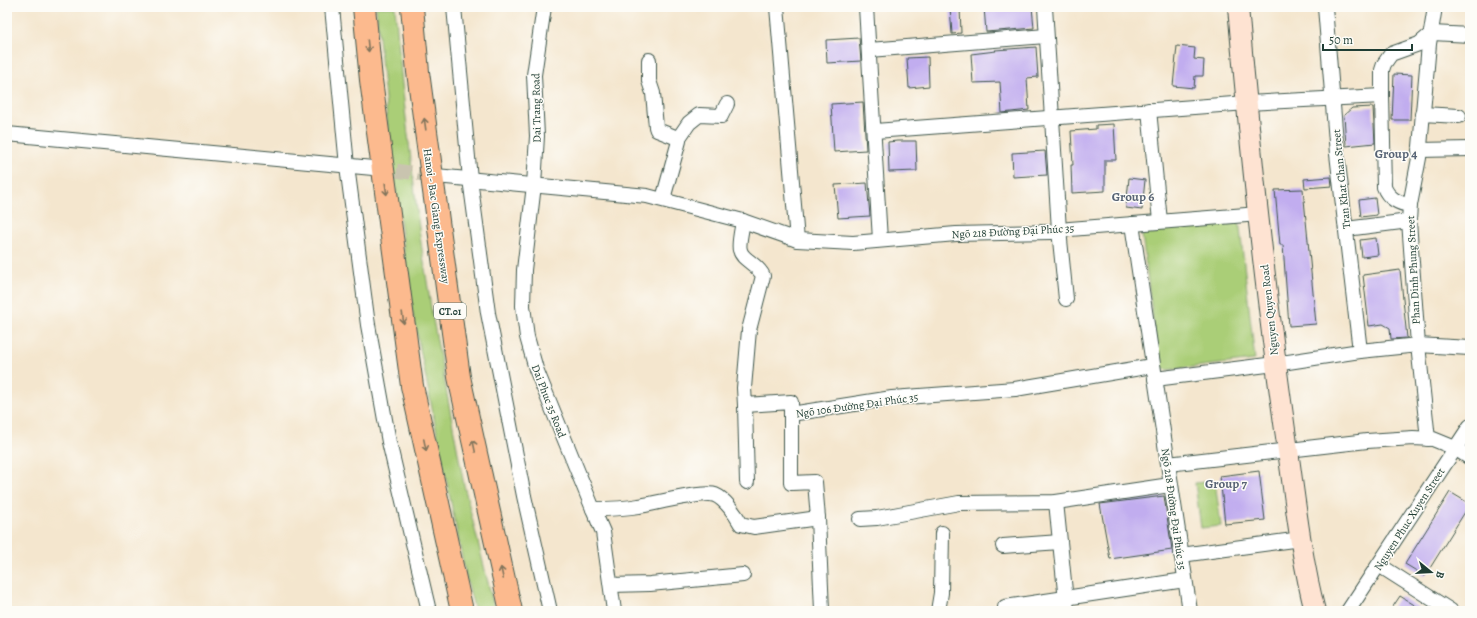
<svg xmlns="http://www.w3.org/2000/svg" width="1477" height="618" font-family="Alegreya,serif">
	<rect width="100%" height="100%" fill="#fdfcf7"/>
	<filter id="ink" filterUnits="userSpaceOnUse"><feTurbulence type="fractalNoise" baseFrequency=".025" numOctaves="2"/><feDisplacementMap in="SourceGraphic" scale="8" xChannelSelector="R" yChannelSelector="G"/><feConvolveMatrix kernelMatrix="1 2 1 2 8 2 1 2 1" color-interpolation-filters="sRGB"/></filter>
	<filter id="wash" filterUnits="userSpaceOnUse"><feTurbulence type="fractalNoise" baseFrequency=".012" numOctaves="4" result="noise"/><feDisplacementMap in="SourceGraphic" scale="16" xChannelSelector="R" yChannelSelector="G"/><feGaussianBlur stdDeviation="0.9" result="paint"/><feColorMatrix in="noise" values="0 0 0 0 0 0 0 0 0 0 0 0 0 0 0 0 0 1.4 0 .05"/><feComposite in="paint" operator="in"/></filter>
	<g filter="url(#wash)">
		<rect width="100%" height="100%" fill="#f4e6ce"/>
		<g fill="#aace77" stroke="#648656">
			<polygon points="376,7 395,7 402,84 420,236 432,314 464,485 495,611 475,611 466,577 412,309 389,139"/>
			<polygon points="1239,220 1255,360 1167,370 1162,368 1158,359 1142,235 1143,229"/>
			<polygon points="1215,481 1221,526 1201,528 1195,483"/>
		</g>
		<g id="blocks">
			<g fill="#c1adef">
				<polygon points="950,7 960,7 961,33 952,34"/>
				<polygon points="984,7 1032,7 1034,28 986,32"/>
				<polygon points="859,38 861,61 827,63 826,40"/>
				<polygon points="1177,46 1195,48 1194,59 1204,60 1203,76 1195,76 1194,88 1173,86"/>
				<polygon points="1036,47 1038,77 1027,78 1029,110 1002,113 1000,82 973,83 971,54 996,51 995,50"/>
				<polygon points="928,57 929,86 909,88 907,58"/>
				<polygon points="1394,74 1412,75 1410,120 1392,120"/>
				<polygon points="863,102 866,150 834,152 831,104"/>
				<polygon points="1373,107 1375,143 1346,146 1344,115 1352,108"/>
				<polygon points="1114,124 1116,160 1105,160 1105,191 1072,193 1071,165 1073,165 1071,131 1096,129 1096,125"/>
				<polygon points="897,141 916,141 917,171 889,172 888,142"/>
				<polygon points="1045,151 1047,175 1013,177 1012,153"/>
				<polygon points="1331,177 1332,186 1305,188 1304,179"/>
				<polygon points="1129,178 1145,180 1142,210 1126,208"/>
				<polygon points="867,183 870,216 838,218 835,185"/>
				<polygon points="1303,189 1316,324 1289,326 1283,245 1280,245 1275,190"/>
				<polygon points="1375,198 1377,215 1361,217 1359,200"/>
				<polygon points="1376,238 1378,255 1362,257 1360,240"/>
				<polygon points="1400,270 1407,338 1391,339 1390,328 1383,324 1369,326 1363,275"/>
				<polygon points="1259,471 1265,520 1225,524 1220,476"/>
				<polygon points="1450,492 1470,504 1425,576 1405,564"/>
				<polygon points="1164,496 1172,550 1110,559 1100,504"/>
				<polygon points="1400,596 1424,611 1390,611"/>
			</g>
		</g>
	</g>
	<g filter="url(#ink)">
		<use href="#blocks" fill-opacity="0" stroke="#3f564b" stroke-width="1"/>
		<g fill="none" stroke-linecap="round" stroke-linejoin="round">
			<polyline stroke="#c9c4af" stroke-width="14" stroke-dasharray="14 7" stroke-linecap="butt" points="376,168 436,176"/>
			<defs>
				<g id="street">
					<polyline points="332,7 347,166 368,325 389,442 429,611"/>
					<polyline points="454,7 470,179 488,313 524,496 550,611"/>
					<polyline points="544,7 534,75 537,136 534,185 524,270 523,306 527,337 536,369 593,509 603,532 614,611"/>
					<polyline points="777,7 797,240"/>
					<polyline points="866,7 880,240"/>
					<polyline points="1045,7 1059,230 1066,299"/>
					<polyline points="1325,7 1337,154 1360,351"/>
					<polyline points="869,50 1046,36"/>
					<polyline points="649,60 649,81 653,93 656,127 657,130 675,137 679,141 663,199"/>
					<polyline points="1149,110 1160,221"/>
					<polyline points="1422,114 1459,116"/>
					<polyline points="875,131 1247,103 1382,96"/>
					<polyline points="7,134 373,168"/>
					<polyline points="678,139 689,123 699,115 721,116 727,104"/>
					<polyline points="1419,150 1470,149"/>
					<polyline points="436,176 647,196 743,221 797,240 853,243 956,234 1051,232 1070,229 1259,214"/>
					<path d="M1410,205C1399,204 1388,198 1384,187L1382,96V70L1384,64L1391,54L1419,44L1432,33L1470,35"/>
					<path d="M743,221C742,229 738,244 740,250C742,260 758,264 763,276L749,330L744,388L745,405L791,402V414L892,398L1015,389L1152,366"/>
					<polyline points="1132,224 1190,611"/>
					<polyline points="1346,229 1409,221"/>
					<polyline points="1155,379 1275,364 1360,351 1418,345 1470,348"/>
					<polyline points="745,405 747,482"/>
					<polyline points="791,414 791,483 815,482 818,518 822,611"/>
					<polyline points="1428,439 1418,345 1409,221 1410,205 1419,158 1429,44 1435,7"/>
					<polyline points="1168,464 1367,441 1413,438 1433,439 1455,448 1470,458"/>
					<polyline points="1056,502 1067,611"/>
					<path d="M593,509C608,509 623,509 639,506C652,504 705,491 715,495C725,499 736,515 741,524L754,527L818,518"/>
					<polyline points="860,519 877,518 959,503 1056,502 1170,485"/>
					<polyline points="1003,546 1060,542"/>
					<polyline points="1181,555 1301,539"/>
					<polyline points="1379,565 1451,611"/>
					<polyline points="611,585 650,584 743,575"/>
					<polyline points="1005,607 1185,580"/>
					<polyline points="938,611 941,593 942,533"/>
					<polyline points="1348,611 1470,426"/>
				</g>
				<path id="secondary" d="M1238,7C1250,148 1265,290 1285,430C1294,489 1300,554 1315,611"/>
				<g id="highway">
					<polyline points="364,7 371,80 412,386 462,611"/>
					<polyline points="412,7 418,72 459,377 511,611"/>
				</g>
			</defs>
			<use href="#street" stroke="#3f564b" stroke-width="16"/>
			<use href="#secondary" stroke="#3f564b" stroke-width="22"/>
			<use href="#highway" stroke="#3f564b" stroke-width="24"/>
			<use href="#street" stroke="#fff" stroke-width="14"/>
			<use href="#secondary" stroke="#fee3d2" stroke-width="20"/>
			<use href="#highway" stroke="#fcba8e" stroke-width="22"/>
		</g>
		<defs><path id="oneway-shaft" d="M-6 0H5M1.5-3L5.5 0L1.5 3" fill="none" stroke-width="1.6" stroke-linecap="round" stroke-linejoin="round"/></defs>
		<g stroke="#82755c">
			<use href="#oneway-shaft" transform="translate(368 46) rotate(84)"/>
			<use href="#oneway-shaft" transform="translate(425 124) rotate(-98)"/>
			<use href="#oneway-shaft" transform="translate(386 189) rotate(82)"/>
			<use href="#oneway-shaft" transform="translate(403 318) rotate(82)"/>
			<use href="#oneway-shaft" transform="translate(425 445) rotate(78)"/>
			<use href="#oneway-shaft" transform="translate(474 446) rotate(-102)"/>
			<use href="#oneway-shaft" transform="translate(502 573) rotate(-102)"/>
		</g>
	</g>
	<g text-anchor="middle" stroke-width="3" stroke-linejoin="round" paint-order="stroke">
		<rect fill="#fdfcf7" stroke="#62766e" stroke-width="1" x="434" y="303" width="32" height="16" rx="3"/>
		<g font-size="10" font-weight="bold" fill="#1f3d34">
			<text x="450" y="315">CT.01</text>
		</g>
		<g font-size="11" fill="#1f3d34" stroke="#fdfcf7">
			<text transform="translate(536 108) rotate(-91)" y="4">Dai Trang Road</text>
			<text transform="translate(1341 179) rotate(-96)" y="4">Tran Khat Chan Street</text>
			<text transform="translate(437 216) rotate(82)" y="4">Hanoi - Bac Giang Expressway</text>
			<text transform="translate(1013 231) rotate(-3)" y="4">Ngõ 218 Đường Đại Phúc 35</text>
			<text transform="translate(1413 270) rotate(-93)" y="4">Phan Dinh Phung Street</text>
			<text transform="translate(1269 310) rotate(-96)" y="4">Nguyen Quyen Road</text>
			<text transform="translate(549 401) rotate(69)" y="4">Dai Phuc 35 Road</text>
			<text transform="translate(857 405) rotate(-8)" y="4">Ngõ 106 Đường Đại Phúc 35</text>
			<text transform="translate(1174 509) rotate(82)" y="4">Ngõ 218 Đường Đại Phúc 35</text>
			<text transform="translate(1409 519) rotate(-57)" y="4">Nguyen Phuc Xuyen Street</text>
		</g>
		<g font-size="13" font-weight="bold" fill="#586475" stroke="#fdfcf7">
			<text x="1396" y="158">Group 4</text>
			<text x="1133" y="201">Group 6</text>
			<text x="1226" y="488">Group 7</text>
		</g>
	</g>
	<rect width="1477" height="618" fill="none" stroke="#fdfcf7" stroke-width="24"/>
	<g transform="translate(1431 572) rotate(108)" stroke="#fdfcf7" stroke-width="3" paint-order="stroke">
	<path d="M0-3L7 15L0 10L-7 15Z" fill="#1f3d34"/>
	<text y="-6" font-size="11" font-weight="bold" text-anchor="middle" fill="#1f3d34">B</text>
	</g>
	<path d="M1323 44v6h89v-6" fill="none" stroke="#1f3d34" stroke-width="2"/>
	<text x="1329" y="44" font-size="12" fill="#1f3d34" stroke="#fdfcf7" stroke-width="3" paint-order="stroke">50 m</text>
</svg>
